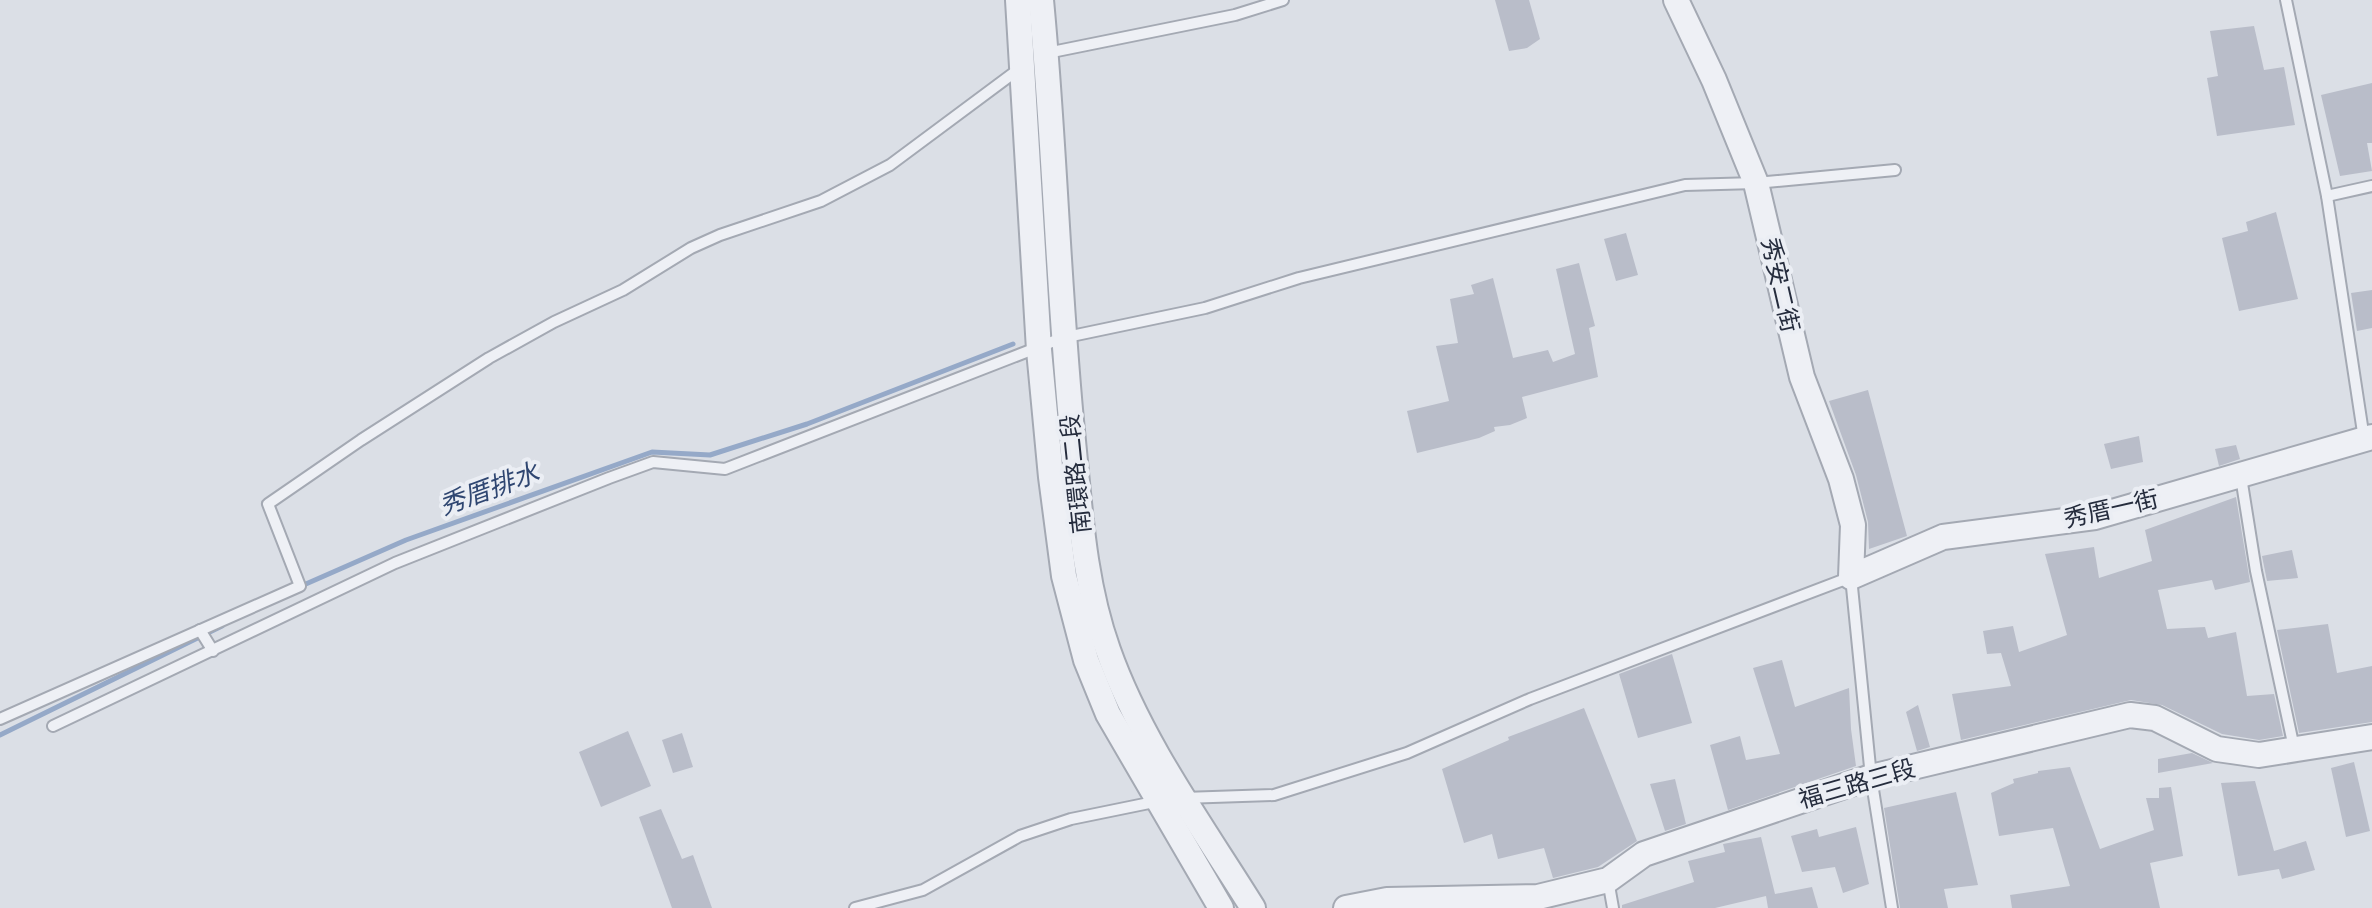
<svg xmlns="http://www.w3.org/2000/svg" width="2372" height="908" font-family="'DM Sans','Noto Sans TC',sans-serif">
	<rect width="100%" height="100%" fill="#dbdfe6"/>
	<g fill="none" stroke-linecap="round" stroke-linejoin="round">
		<g stroke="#95a9c8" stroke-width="5">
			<polyline points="299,587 406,540 652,452 710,455 807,424 1013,344"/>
			<polyline points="0,735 222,626"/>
		</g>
	</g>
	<g fill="#b9bdc9">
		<polygon points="1495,0 1529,0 1540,39 1527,48 1509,51"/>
		<polygon points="2254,26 2264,70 2284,67 2295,125 2217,136 2207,78 2218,76 2210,31"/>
		<polygon points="2372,83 2372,143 2367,143 2372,171 2340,176 2321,95"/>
		<polygon points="2276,212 2298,299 2239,311 2222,238 2248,231 2246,222"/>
		<polygon points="1626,233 1638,275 1616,281 1604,239"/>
		<polygon points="1579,263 1595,326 1589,328 1598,377 1522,397 1527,418 1510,425 1494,427 1495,431 1479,438 1417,453 1407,411 1449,401 1436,346 1458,343 1450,299 1474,294 1471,285 1493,278 1513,358 1548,350 1553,362 1575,354 1556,269"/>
		<polygon points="2372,290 2372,328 2357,331 2351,293"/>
		<polygon points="1868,390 1907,536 1869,549 1868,522 1856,475 1829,401"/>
		<polygon points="2139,436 2143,462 2111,469 2104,444"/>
		<polygon points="2236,445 2240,459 2219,466 2215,449"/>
		<polygon points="2236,497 2250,582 2215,590 2212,580 2158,590 2167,629 2205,627 2208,638 2236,632 2247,696 2274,694 2283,736 2259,740 2222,734 2162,705 2131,700 1961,740 1952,694 2011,686 2001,653 1987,654 1983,631 2013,626 2019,652 2067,635 2045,554 2094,547 2099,578 2152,561 2145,530"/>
		<polygon points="2292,550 2298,578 2267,581 2262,556"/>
		<polygon points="2328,624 2337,673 2372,666 2372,722 2299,733 2277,630"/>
		<polygon points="1672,654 1692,723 1638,738 1619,674"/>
		<polygon points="1782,660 1795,707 1849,688 1851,729 1856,766 1728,810 1710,745 1740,736 1746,760 1780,754 1753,668"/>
		<polygon points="1918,705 1930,747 1917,751 1906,712"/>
		<polygon points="1584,708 1637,841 1598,867 1553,878 1544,848 1498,859 1492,834 1464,843 1442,769 1509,740 1508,737"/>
		<polygon points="628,731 651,786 601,807 579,752"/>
		<polygon points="682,733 693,767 673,773 662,740"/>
		<polygon points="2192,753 2213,763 2158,773 2158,759"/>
		<polygon points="2354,762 2370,831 2346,837 2331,768"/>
		<polygon points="2070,767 2100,849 2154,830 2146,798 2159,798 2159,788 2171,787 2183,856 2150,863 2160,908 2012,908 2010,895 2070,886 2053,828 1999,836 1991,793 2014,783 2013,779 2038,773 2038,771"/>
		<polygon points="1675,779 1686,824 1665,831 1650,784"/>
		<polygon points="2255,781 2274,851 2306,841 2315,870 2282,879 2279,869 2238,876 2221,783"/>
		<polygon points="1956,792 1978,885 1944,889 1948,908 1900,908 1884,808"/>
		<polygon points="661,809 682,859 693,855 712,908 672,908 639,817"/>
		<polygon points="1856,827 1869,884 1843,893 1835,867 1802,872 1791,836 1817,829 1819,837"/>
		<polygon points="1761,837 1775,894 1812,887 1818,908 1768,908 1766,896 1715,908 1622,908 1622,905 1694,882 1688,861 1725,852 1723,844"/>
	</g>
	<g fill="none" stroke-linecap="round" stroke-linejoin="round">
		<defs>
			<g id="service">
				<polyline points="2286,0 2327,196 2364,439"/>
				<polyline points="1047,53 1235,15 1283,0"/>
				<polyline points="2327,196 2372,186"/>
				<polyline points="2241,477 2256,571 2294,748"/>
				<polyline points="200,630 213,651"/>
				<polyline points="0,719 300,586 268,504 361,440 489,358 554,322 623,290 691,248 720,235 821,201 890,165 1019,69"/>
				<polyline points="53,726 395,563 609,478 653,462 725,469 1062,338 1205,308 1299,278 1685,185 1756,183 1895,170"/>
				<polyline points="1183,798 1274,795 1407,753 1530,699 1851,577 1871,777 1892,908"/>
				<polyline points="1608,880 1613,908"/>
				<polyline points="855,908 923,890 1020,836 1071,819 1159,801"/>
			</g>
			<g id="tertiary">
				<polyline points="1018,0 1039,350 1051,477 1064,576 1086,660 1108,714 1221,908"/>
				<path d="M1041,0C1055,147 1058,294 1073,441C1080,511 1084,583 1108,650C1140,741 1202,826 1253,908"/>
				<polyline points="1676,0 1714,80 1756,183 1802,377 1841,479 1853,525 1851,577 1943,537 2095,517 2372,437"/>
				<polyline points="1346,908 1387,900 1538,897 1608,880 1644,854 1871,777 2130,715 2155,718 2217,749 2259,755 2372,737"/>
			</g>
		</defs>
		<use href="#service" stroke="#a4a9b3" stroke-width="14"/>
		<use href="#tertiary" stroke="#a4a9b3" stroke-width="28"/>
		<use href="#service" stroke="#eef0f5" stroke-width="10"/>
		<use href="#tertiary" stroke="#eef0f5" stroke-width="24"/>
	</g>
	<g text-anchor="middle" stroke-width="8" stroke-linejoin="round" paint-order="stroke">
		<g font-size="24" fill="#252c3d" stroke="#ebeef4">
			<text transform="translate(1780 285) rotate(77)" y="8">秀安二街</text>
			<text transform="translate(1076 474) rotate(-96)" y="8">南環路二段</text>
			<text transform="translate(2111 509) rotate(-13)" y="8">秀厝一街</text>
			<text transform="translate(1857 784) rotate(-16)" y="8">福三路三段</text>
		</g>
		<g font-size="26" font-style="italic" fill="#2f4671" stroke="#ebeef4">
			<text transform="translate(489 489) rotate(-20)" y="9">秀厝排水</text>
		</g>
	</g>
</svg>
